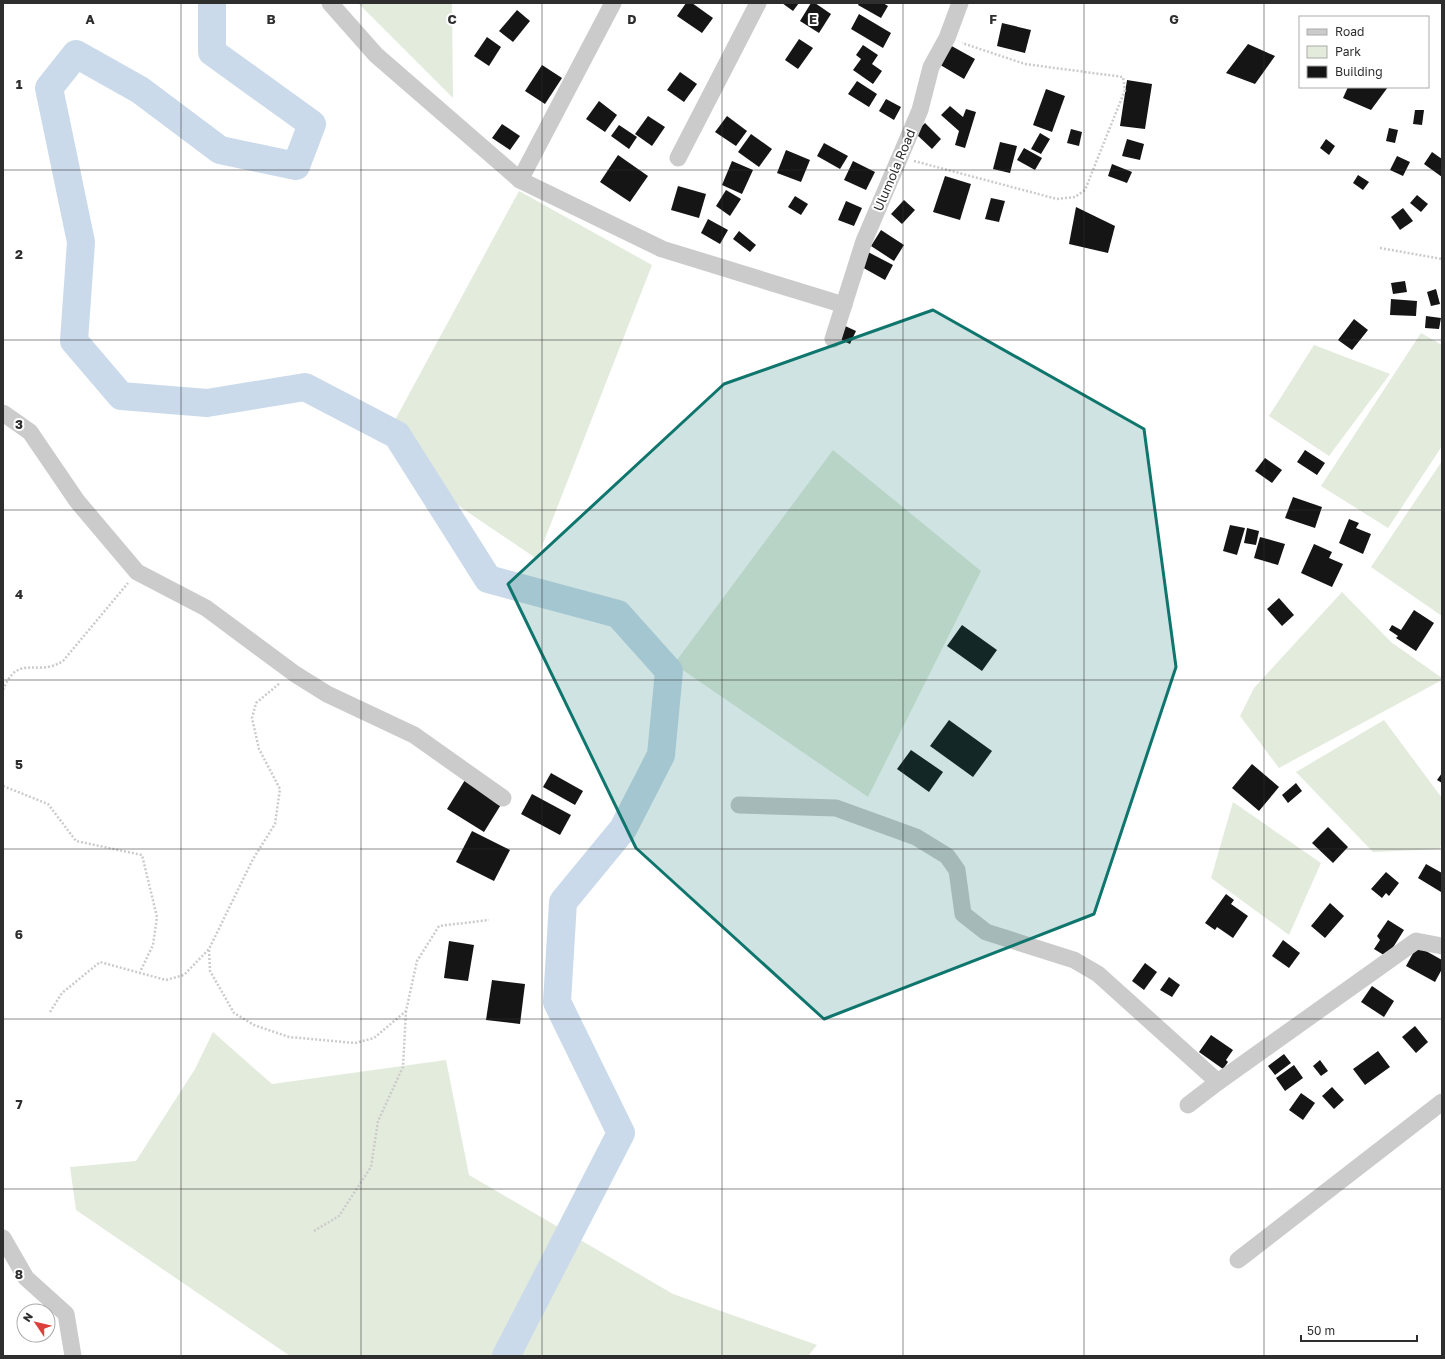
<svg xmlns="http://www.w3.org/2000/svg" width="1445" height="1359" font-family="'Golos Text',sans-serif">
	<rect width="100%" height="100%" fill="#fff"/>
	<g fill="#e3ebdd">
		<polygon points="358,3 452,3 453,98"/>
		<polygon points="519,191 652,265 537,559 450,500 395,420"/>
		<polygon points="1421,333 1442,345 1442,446 1388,528 1321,486"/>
		<polygon points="1314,345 1390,374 1329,456 1269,416"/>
		<polygon points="833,450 981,571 868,797 674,664"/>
		<polygon points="1442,461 1442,616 1371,567"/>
		<polygon points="1342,592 1391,642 1442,678 1442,680 1279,768 1240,716 1254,688"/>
		<polygon points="1384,720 1442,798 1442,839 1440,849 1373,852 1296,772"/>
		<polygon points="1233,802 1321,863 1289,935 1211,878"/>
		<polygon points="213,1032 272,1084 446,1060 469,1175 673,1294 817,1345 808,1356 290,1356 76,1210 70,1167 136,1161 195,1069"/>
	</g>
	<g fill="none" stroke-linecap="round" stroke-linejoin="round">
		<polyline stroke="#cadaea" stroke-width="28" points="212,3 212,52 312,124 296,166 220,150 140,90 76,54 49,88 81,242 74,341 121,396 207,403 305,387 397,435 488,579 618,614 669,671 661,755 623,829 563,902 557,1002 621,1133 506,1356"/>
	</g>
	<g fill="#151515">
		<polygon points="686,3 692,3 713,18 702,33 677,16"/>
		<polygon points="782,3 799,3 793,11"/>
		<polygon points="811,3 815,3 831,14 819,33 800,21"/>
		<polygon points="859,3 883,3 888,6 881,18 858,5"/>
		<polygon points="517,10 530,21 513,42 499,31"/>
		<polygon points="859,14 891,33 883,48 851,29"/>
		<polygon points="1002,23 1031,30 1025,53 997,46"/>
		<polygon points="487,37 501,47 489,66 474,56"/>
		<polygon points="799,39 813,48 798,69 785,60"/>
		<polygon points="948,44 975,59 964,79 937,63"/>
		<polygon points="1248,44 1275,56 1255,84 1226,73"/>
		<polygon points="863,45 878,55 872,64 882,71 873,84 853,70 861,59 856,55"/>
		<polygon points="542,65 562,78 545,104 525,91"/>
		<polygon points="680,72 697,84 684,102 667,90"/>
		<polygon points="1127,80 1152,84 1145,129 1120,126"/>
		<polygon points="857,81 877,94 869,107 848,94"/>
		<polygon points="1348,87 1388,87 1371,110 1343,98"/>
		<polygon points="1046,89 1065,96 1052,132 1033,125"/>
		<polygon points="886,99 901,107 894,120 879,111"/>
		<polygon points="599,101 617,115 605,132 586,119"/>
		<polygon points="950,106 963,117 966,109 976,112 965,148 955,145 959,131 941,115"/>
		<polygon points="1415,110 1424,110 1422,125 1413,124"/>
		<polygon points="648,116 665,127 652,146 635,134"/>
		<polygon points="727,116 747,131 736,146 715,132"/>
		<polygon points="925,123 941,139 932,149 915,133"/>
		<polygon points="502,124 520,136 510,150 492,138"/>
		<polygon points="619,125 637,137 629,149 611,136"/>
		<polygon points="1389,128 1398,130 1395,143 1386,141"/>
		<polygon points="1071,129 1082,132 1079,146 1067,143"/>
		<polygon points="1040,133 1050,139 1041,154 1031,149"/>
		<polygon points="751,134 772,149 759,167 738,152"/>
		<polygon points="1127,139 1144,144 1140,160 1122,156"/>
		<polygon points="1326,139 1335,146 1329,155 1320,148"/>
		<polygon points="1000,142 1017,146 1010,173 993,169"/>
		<polygon points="824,143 848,156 840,169 817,156"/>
		<polygon points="1024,148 1042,158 1035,170 1017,160"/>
		<polygon points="786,150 810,160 801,182 777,173"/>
		<polygon points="1432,152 1442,159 1442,177 1424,164"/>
		<polygon points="618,155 648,176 630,202 600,182"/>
		<polygon points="1397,156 1410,162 1403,176 1390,170"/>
		<polygon points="732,161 753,170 742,194 722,185"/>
		<polygon points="853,161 875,172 866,190 844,180"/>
		<polygon points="1112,164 1132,172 1127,183 1108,176"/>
		<polygon points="1358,175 1369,182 1363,190 1353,183"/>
		<polygon points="945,176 971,184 960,220 933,212"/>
		<polygon points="678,186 706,194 699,218 671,210"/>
		<polygon points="726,190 741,199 730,216 716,206"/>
		<polygon points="1417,195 1428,204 1421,212 1410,203"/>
		<polygon points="795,196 808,204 801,215 788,207"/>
		<polygon points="991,198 1005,201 999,222 985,219"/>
		<polygon points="904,200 915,210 902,224 891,214"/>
		<polygon points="846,201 862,208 854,226 838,220"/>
		<polygon points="1076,207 1115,226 1108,253 1069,244"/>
		<polygon points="1403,208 1413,221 1400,230 1391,217"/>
		<polygon points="708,219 728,230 720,244 701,233"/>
		<polygon points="881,230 904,245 894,261 871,246"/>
		<polygon points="739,231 756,245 750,252 733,239"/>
		<polygon points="868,252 893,265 885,280 860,266"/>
		<polygon points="1405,281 1407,292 1393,294 1391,283"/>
		<polygon points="1436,289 1440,304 1431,306 1427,292"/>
		<polygon points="1391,299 1417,301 1416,316 1390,315"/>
		<polygon points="1426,316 1441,318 1439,329 1425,328"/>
		<polygon points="1354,319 1368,330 1352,350 1338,340"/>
		<polygon points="843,325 856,331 850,344 837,338"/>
		<polygon points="1305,450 1325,463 1317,475 1297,462"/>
		<polygon points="1265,458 1282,470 1272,483 1255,471"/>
		<polygon points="1293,497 1322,507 1315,528 1285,518"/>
		<polygon points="1349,519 1359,523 1356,528 1371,534 1363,554 1339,543"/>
		<polygon points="1230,525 1245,528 1237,555 1223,551"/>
		<polygon points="1247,528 1259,531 1256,545 1244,543"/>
		<polygon points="1260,537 1285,544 1278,565 1254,558"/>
		<polygon points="1314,544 1332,552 1329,558 1343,564 1332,587 1301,573"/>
		<polygon points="1279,598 1294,615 1282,626 1267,609"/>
		<polygon points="1414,610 1434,623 1416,651 1396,638 1398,636 1389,630 1392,625 1401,630"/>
		<polygon points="962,625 997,650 982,671 947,646"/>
		<polygon points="949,720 992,751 973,777 930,746"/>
		<polygon points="911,750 943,772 929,792 897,769"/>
		<polygon points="1252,764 1279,787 1259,811 1232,788"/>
		<polygon points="551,773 583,791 575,805 543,787"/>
		<polygon points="1442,773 1442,783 1437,780"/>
		<polygon points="465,780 502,803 484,832 447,809"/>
		<polygon points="1296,783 1302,791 1288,803 1282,795"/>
		<polygon points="532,794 571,815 560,835 521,814"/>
		<polygon points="1328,827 1348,847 1333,863 1312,843"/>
		<polygon points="472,831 510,850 494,881 456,862"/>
		<polygon points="1426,864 1442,873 1441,892 1418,878"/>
		<polygon points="1386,872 1399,883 1389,896 1386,893 1382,898 1371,889"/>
		<polygon points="1226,894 1234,900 1231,904 1248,916 1233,938 1217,927 1215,930 1205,923"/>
		<polygon points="1330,903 1344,916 1325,938 1311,926"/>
		<polygon points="1388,920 1404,930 1387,957 1374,949 1380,940 1377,936"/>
		<polygon points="1283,940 1300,953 1289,968 1272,956"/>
		<polygon points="449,941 474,945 468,981 444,978"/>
		<polygon points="1417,946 1442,960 1442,969 1435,982 1406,966"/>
		<polygon points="1145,963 1157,972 1144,990 1132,981"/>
		<polygon points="1169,977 1180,985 1172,997 1160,990"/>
		<polygon points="492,980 525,984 520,1024 486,1020"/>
		<polygon points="1372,986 1394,1001 1384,1017 1361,1002"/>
		<polygon points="1415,1026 1428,1042 1416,1053 1402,1037"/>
		<polygon points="1211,1035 1233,1050 1226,1060 1228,1062 1223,1069 1199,1052"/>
		<polygon points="1378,1051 1390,1067 1365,1085 1353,1069"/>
		<polygon points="1284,1054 1291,1063 1275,1075 1268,1066"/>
		<polygon points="1320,1060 1328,1071 1321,1076 1313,1066"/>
		<polygon points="1294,1065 1303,1078 1285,1091 1276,1078"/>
		<polygon points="1332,1087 1344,1100 1334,1109 1322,1096"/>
		<polygon points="1301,1093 1315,1103 1303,1120 1289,1110"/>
	</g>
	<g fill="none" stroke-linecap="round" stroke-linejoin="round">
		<g stroke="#cbcbcb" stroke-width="2.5" stroke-dasharray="2 2" stroke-linecap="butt">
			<polyline points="914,161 1057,199 1075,197 1085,190 1125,90 1123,77 1025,64 962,43"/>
			<polyline points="1380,248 1442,259"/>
			<path d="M3,690C18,652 37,678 63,661L128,583"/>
			<polyline points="3,786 48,804 76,841 142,855 157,917 153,945 140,972"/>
			<polyline points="209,950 210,971 234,1013 254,1025 289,1037 355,1043 374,1038 406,1011 417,961 439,926 489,920"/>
			<polyline points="50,1012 62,993 100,962 166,980 184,975 209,949 253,859 275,824 280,789 259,749 252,718 256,703 280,683"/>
			<polyline points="314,1231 339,1216 371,1167 378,1121 403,1067 406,1011"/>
		</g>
		<g stroke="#cbcbcb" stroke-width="17">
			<polyline points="330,3 376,55 520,180 662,249 844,305"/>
			<polyline points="678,158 758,3"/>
			<polyline points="520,180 613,3"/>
			<polyline points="833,339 864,241 920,110 931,67 947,38 960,3"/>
			<polyline points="3,413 30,432 77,501 137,572 206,608 295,674 327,694 414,735 503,798"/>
			<polyline points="739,805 836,808 916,837 947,856 957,870 963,914 986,932 1074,960 1098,974 1218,1082"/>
			<polyline points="1188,1105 1218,1082 1416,941 1442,946"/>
			<polyline points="3,1238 26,1278 66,1314 73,1356"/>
			<polyline points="1238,1260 1442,1102"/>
		</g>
	</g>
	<path fill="#0f766e" fill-opacity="0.2" stroke="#0f766e" stroke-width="3" stroke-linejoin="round" d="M933,310L1144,429L1176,667L1094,914L824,1019L636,848L508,584L724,384Z"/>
	<path fill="none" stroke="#2e2e2e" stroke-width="1" stroke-opacity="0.55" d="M181,3V1356M361,3V1356M542,3V1356M722,3V1356M903,3V1356M1084,3V1356M1264,3V1356M3,170H1442M3,340H1442M3,510H1442M3,680H1442M3,849H1442M3,1019H1442M3,1189H1442"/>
	<g text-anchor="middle" stroke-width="4" stroke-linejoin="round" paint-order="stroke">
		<g font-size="13" fill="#2e2e2e" stroke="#fff">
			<text transform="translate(894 170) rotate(-67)" y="5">Ulumola Road</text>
		</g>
	</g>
	<g font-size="13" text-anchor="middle" font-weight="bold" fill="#2e2e2e" stroke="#fff" stroke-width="4" stroke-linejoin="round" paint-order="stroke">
		<text x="90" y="24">A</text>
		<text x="271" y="24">B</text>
		<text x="452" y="24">C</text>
		<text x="632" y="24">D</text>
		<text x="813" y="24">E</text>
		<text x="993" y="24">F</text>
		<text x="1174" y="24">G</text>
		<text x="19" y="89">1</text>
		<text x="19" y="259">2</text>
		<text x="19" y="429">3</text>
		<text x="19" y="599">4</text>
		<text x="19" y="769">5</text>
		<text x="19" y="939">6</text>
		<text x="19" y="1109">7</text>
		<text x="19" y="1279">8</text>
	</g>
	<rect width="1445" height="1359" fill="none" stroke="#2e2e2e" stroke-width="8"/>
	<rect x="1299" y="16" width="130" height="72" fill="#ffffff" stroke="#ababab"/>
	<rect x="1307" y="29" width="20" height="6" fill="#cbcbcb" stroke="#ababab"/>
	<text x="1335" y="36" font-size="12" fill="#2e2e2e">Road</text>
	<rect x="1307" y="46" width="20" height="12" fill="#e3ebdd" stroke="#ababab"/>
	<text x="1335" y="56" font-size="12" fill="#2e2e2e">Park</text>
	<rect x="1307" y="66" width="20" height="12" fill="#151515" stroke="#ababab"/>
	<text x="1335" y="76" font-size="12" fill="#2e2e2e">Building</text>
	<g transform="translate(36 1323) rotate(305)"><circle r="19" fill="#ffffff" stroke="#ababab"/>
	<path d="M0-3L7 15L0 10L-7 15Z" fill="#db413a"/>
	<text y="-6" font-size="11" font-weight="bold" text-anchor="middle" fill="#2e2e2e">N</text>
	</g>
	<path d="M1301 1335v6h116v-6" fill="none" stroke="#2e2e2e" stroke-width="2"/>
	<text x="1307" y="1335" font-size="12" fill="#2e2e2e" stroke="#ffffff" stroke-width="3" paint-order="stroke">50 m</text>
</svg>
